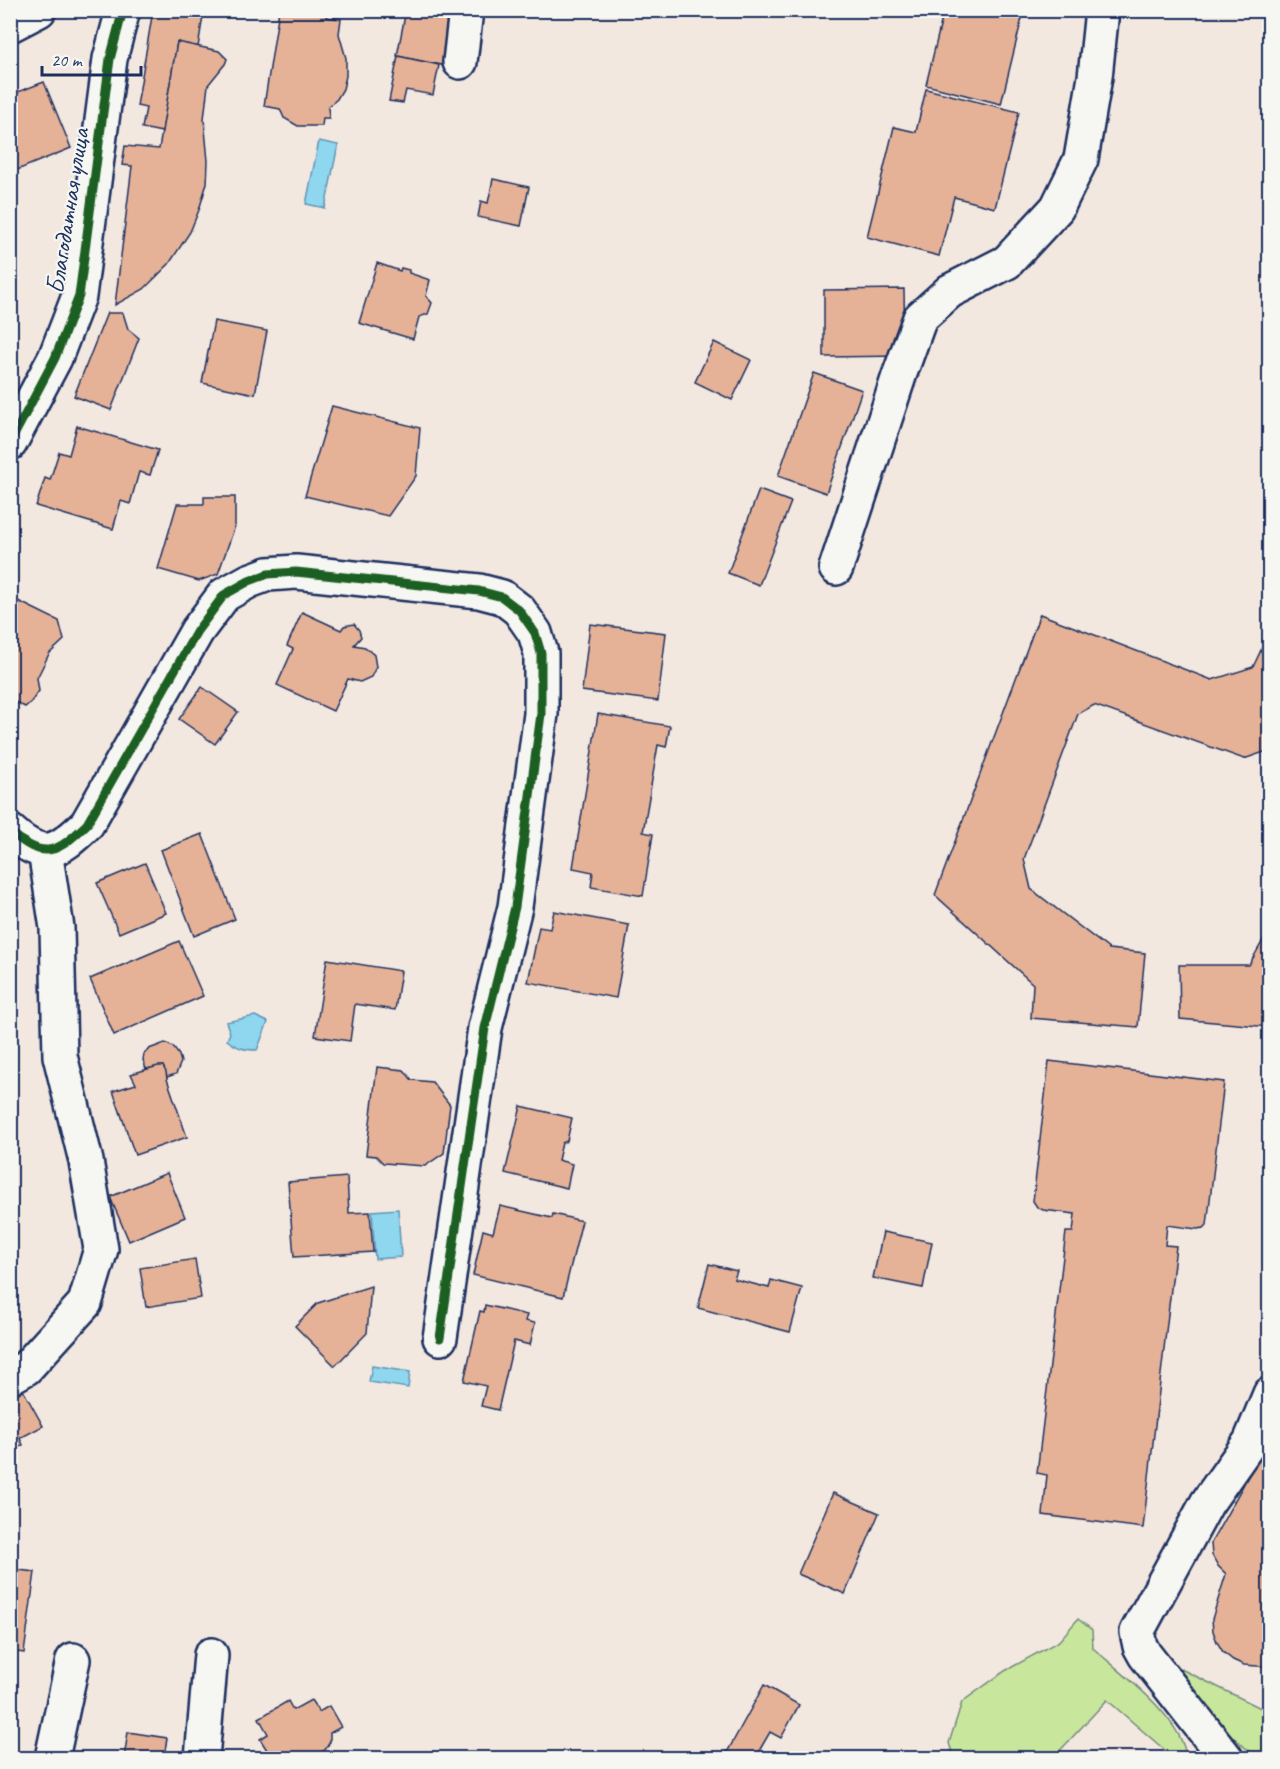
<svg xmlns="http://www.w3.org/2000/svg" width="1280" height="1769" font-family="Caveat,sans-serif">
	<rect width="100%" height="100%" fill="#f3e8e0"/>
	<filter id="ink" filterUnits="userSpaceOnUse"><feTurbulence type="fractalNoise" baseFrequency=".0167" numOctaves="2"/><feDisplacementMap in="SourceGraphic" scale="12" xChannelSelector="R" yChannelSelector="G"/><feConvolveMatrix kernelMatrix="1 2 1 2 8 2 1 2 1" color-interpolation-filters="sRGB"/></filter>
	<g filter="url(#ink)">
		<g fill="#c9e69d" stroke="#728a7e" stroke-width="1.5">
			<path d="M1078,1619L1092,1630L1093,1648C1122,1674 1184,1719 1186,1758H1174L1107,1700L1053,1758H954L949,1743L962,1702L1005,1671L1059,1641Z"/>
			<path d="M1179,1668L1269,1712V1758C1240,1759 1196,1691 1179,1668Z"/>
		</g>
		<g fill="#8ed7ef" stroke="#6094b5" stroke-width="1.5">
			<polygon points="319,141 338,145 325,208 306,204"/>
			<path d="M255,1016L268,1022L257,1050C244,1050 237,1048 227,1040L230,1033L226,1022Z"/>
			<polygon points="398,1209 401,1257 375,1259 372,1211"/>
			<polygon points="372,1366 410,1372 408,1388 369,1382"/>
		</g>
		<g fill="#e5b297" stroke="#1b2f5e" stroke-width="1.5">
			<polygon points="153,10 204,10 198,47 177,42 162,132 142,128 146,108 137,106"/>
			<polygon points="279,10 327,10 326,17 341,19 339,34 346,58 346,76 343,89 337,99 328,107 329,118 323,118 322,126 298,126 284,118 280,109 264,106"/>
			<polygon points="406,10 453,10 442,65 397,56"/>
			<polygon points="944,10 1024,10 1001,104 926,85"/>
			<polygon points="177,42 219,51 227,59 225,64 208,85 204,119 208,161 207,183 199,210 190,232 169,264 144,289 115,305 132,166 122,165 125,146 159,149"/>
			<polygon points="398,56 439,65 433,95 406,90 403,103 389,101"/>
			<polygon points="44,82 71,148 10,173 10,95"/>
			<polygon points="926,89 1019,112 995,208 954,197 939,256 867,237 894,127 916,132"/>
			<polygon points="493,179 529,187 521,226 478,217 481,201 488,203"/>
			<polygon points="377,263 400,271 401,268 409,270 409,273 430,280 426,296 432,303 428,314 419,317 413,339 359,323"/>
			<polygon points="904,289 905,356 824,357 824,290"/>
			<polygon points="107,313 123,313 128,329 139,338 111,410 74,396"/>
			<polygon points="214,321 267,331 255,394 202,383"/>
			<polygon points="714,342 751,360 732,400 695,382"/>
			<polygon points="814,373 862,390 826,493 778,476"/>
			<polygon points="332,406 420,428 416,476 388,516 305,496"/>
			<polygon points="77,426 158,450 150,475 139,472 130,504 121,501 113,529 36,506 45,478 50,480 59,452 69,455"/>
			<polygon points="759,490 791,502 759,585 728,573"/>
			<polygon points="204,497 235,497 235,526 218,574 199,581 158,569 177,504 204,504"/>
			<polygon points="10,597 59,621 64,640 49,654 37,678 39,691 31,702 25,707 10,699"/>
			<polygon points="302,612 341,630 344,626 354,624 359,630 361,637 354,645 365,647 374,655 376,667 371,677 360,682 348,679 333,711 277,685 293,649 287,646"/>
			<polygon points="1040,614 1212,680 1253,667 1270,631 1270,750 1244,759 1094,705 1078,714 1024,859 1031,889 1109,949 1145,953 1138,1027 1031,1018 1033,984 935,895"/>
			<polygon points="590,624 666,633 658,701 582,691"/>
			<polygon points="202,687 238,712 215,744 179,719"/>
			<polygon points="598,714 670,726 666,747 658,745 643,832 653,834 643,896 591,887 593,872 573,868"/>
			<polygon points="202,834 235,919 194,936 161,850"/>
			<polygon points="145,863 166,913 119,933 97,883"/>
			<polygon points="554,911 629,925 616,998 528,982 539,927 550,929"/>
			<polygon points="1270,928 1270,1027 1180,1019 1179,965 1249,965"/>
			<polygon points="179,941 203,996 114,1035 90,979"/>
			<polygon points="327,959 401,971 395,1010 355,1004 350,1041 315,1036"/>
			<polygon points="165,1043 173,1047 179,1055 181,1062 176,1074 167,1077 163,1066 146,1069 143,1060 144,1054 149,1049"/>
			<polygon points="1049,1061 1224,1082 1207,1225 1204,1228 1197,1229 1167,1225 1165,1245 1176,1246 1143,1528 1043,1515 1047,1475 1037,1473 1066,1232 1073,1232 1075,1214 1043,1210 1037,1207 1033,1201"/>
			<polygon points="158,1066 163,1066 166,1072 167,1079 187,1137 135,1155 113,1091 136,1084 131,1074"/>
			<polygon points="377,1067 404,1070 412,1080 432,1082 450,1105 444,1153 425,1166 383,1163 376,1156 366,1155"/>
			<polygon points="521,1106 572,1118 567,1141 562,1143 558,1160 572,1164 567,1188 505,1173"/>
			<polygon points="167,1173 185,1217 129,1241 110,1197"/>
			<polygon points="347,1177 349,1213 370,1212 373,1252 294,1257 288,1182"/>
			<polygon points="500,1206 552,1218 553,1214 582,1221 563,1297 473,1275 483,1230 493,1233"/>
			<polygon points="883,1232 932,1242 923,1288 873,1278"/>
			<polygon points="195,1259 201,1298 146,1307 140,1268"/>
			<polygon points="709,1264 737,1271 734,1279 769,1288 771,1280 802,1288 790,1332 698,1308"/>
			<polygon points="371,1286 367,1333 335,1366 295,1326 318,1303"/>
			<polygon points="485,1305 527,1315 525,1321 535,1323 530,1345 514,1341 498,1410 481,1406 486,1386 464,1381 480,1311 484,1312"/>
			<polygon points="18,1381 43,1426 20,1438 23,1445 10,1452 10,1386"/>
			<polygon points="1270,1437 1270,1667 1244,1665 1233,1660 1223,1652 1217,1642 1213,1631 1212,1619 1226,1574 1218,1566 1212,1555 1211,1543"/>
			<polygon points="833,1493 879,1513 845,1594 798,1574"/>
			<polygon points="10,1569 35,1572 24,1653 10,1651"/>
			<polygon points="764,1685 799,1705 781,1738 770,1732 759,1751 772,1758 724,1758"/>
			<polygon points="311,1700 319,1712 329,1706 341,1727 330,1733 330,1742 325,1750 321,1752 324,1758 272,1758 260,1739 268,1734 259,1718 288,1701 293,1710"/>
			<polygon points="128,1732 167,1738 164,1758 124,1758"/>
		</g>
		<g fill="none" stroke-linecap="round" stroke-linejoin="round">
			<defs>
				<g id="minor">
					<polyline points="10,25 39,10"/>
					<polyline points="460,62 466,10"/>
					<polyline points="10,443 55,358 79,296 110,59 123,10"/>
					<polyline points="836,568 899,376 920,318 950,291 1007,262 1057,208 1081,159 1095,77 1102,10"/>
					<path d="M10,831C44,862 58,852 87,824L197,631L224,595L249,581L268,574L296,572L479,591L502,597L519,610L535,633L541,653V714L515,907L485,1028L440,1338"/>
					<polyline points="10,1377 26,1368 85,1303 101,1249 86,1161 60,1056 57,928 45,851"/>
					<polyline points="52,1758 73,1660"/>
					<polyline points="202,1758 211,1655"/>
					<polyline points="1226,1758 1145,1655 1140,1646 1137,1632 1207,1503 1250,1442 1270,1394"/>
				</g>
			</defs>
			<use href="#minor" stroke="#1b2f5e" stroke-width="38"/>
			<use href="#minor" stroke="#f6f6f2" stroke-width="33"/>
			<defs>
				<g id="cycleway">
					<polyline points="10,443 55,358 79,296 110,59 123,10"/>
					<path d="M10,831C44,862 58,852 87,824L197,631L224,595L249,581L268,574L296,572L479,591L502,597L519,610L535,633L541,653V714L515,907L485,1028L440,1338"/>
				</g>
			</defs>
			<use href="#cycleway" stroke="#f6f6f2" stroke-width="13"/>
			<use href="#cycleway" stroke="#1b5e20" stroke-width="9"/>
		</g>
	</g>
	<g text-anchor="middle" stroke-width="4.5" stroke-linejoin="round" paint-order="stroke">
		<g font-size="26" fill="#1b2f5e" stroke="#f6f6f2">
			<text transform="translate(67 211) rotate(-81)" y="9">Благодатная улица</text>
		</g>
	</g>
	<rect width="1280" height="1769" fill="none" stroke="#f6f6f2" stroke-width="36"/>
	<rect x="18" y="18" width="1244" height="1733" fill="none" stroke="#1b2f5e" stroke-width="2" filter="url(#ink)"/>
	<path d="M42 66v9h99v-9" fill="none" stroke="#1b2f5e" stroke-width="3"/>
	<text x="51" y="66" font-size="18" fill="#1b2f5e" stroke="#f6f6f2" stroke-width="4.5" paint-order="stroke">20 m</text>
</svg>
